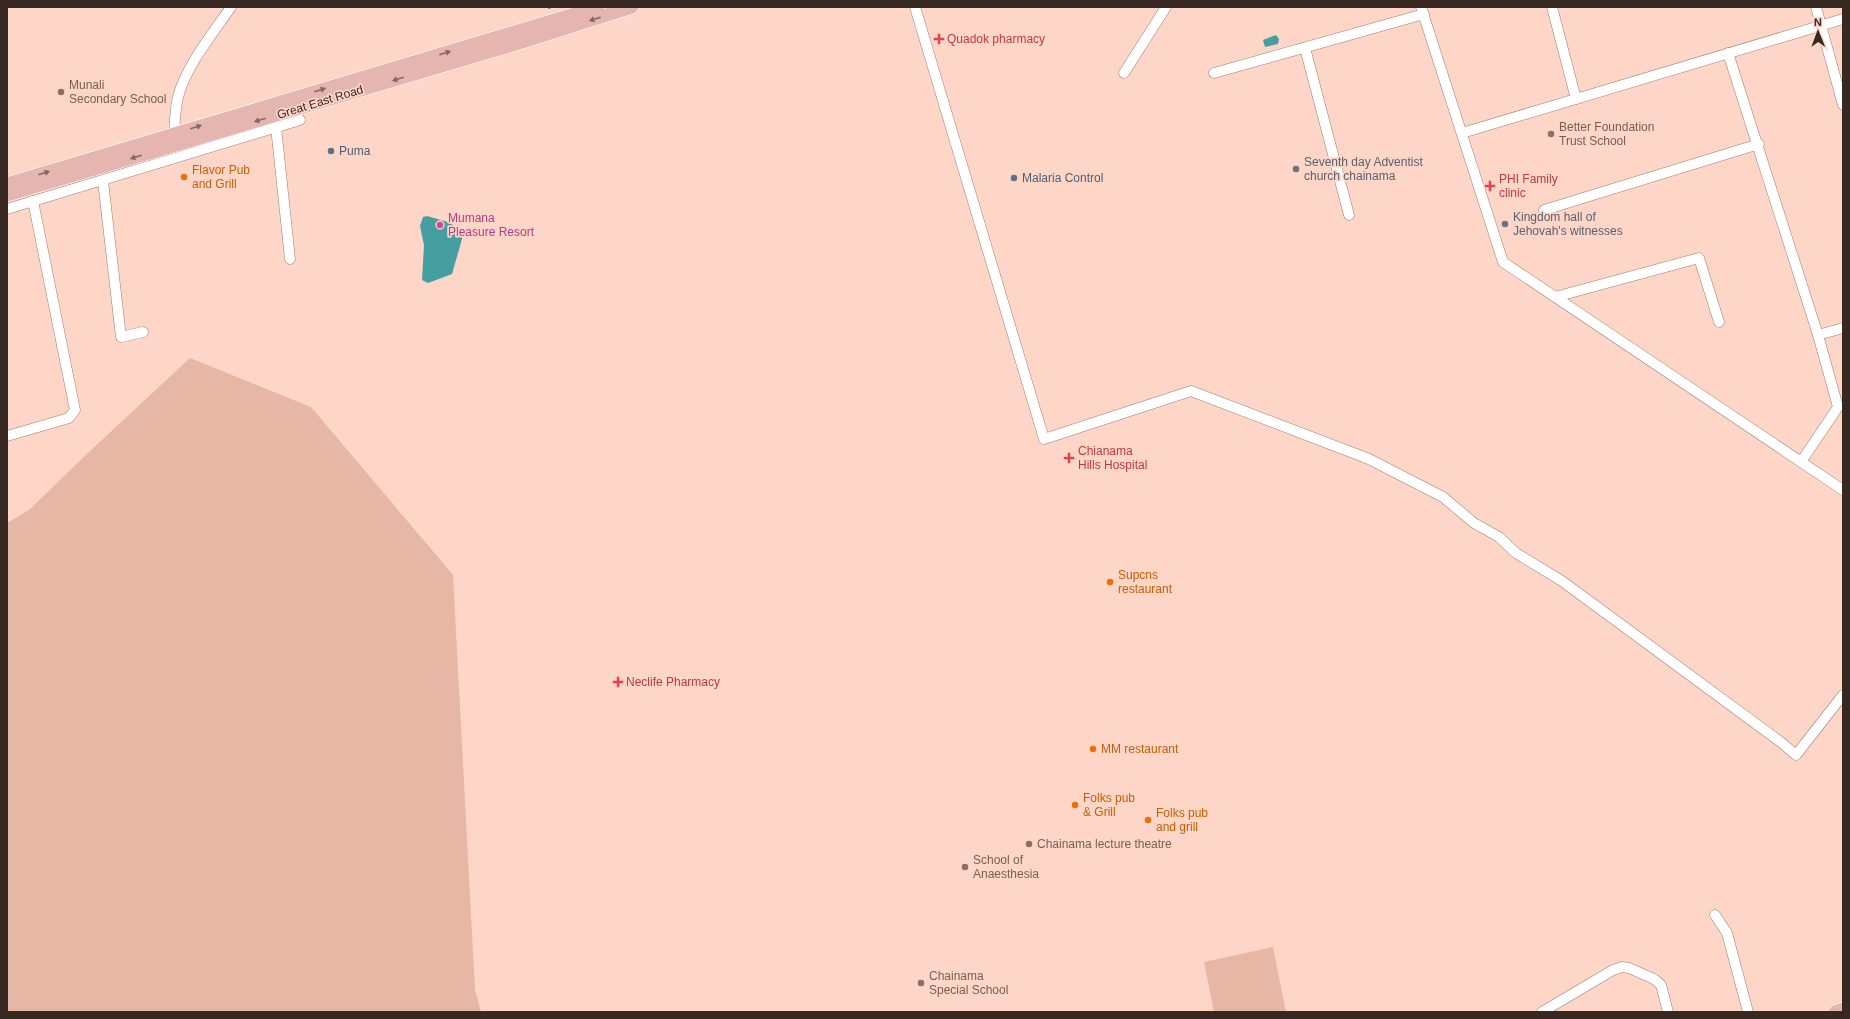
<svg xmlns="http://www.w3.org/2000/svg" width="1850" height="1019" font-family="Helvetica,sans-serif">
	<rect width="100%" height="100%" fill="#fdd6c7"/>
	<g fill="#e5b7a4">
		<polygon points="190,358 311,407 453,575 475,990 481,1012 7,1012 7,523 29,510 89,452"/>
		<polygon points="1273,947 1286,1012 1214,1012 1204,962"/>
	</g>
	<g fill="#459ea0">
		<polygon points="1276,35 1279,39 1278,44 1265,47 1263,40"/>
		<polygon points="427,216 448,222 464,232 452,274 428,283 422,280 424,245 420,226 423,217"/>
	</g>
	<g fill="none" stroke-linecap="round" stroke-linejoin="round">
		<polyline stroke="#459ea0" stroke-width="2" points="549,8 551,7"/>
		<defs>
			<g id="minor">
				<polyline points="915,7 1044,439 1191,391 1369,459 1443,497 1474,523 1499,537 1516,553 1562,581 1782,743 1796,755 1843,695"/>
				<polyline points="1421,7 1503,262 1843,490"/>
				<polyline points="1552,7 1576,99"/>
				<polyline points="1816,7 1843,105"/>
				<polyline points="1305,48 1349,215"/>
				<polyline points="1728,53 1818,335 1838,407 1801,462"/>
				<polyline points="1124,73 1166,7"/>
				<polyline points="1214,73 1424,14"/>
				<polyline points="276,127 290,259"/>
				<polyline points="1462,133 1843,19"/>
				<path d="M174,134C175,122 175,109 178,97C186,66 213,33 231,7"/>
				<polyline points="103,181 121,337 143,332"/>
				<polyline points="7,209 300,120 292,110"/>
				<polyline points="1544,210 1759,144"/>
				<polyline points="1555,297 1699,258 1719,322"/>
				<polyline points="1818,335 1843,328"/>
				<polyline points="7,436 69,418 75,410 33,201"/>
				<polyline points="1715,915 1727,933 1748,1012"/>
				<polyline points="1542,1012 1613,970 1622,967 1629,968 1654,979 1661,985 1668,1012"/>
			</g>
			<g id="major">
				<polyline points="7,184 598,7"/>
				<polyline points="7,195 516,44 632,7"/>
				<polyline points="1835,1012 1843,1009"/>
			</g>
		</defs>
		<use href="#minor" stroke="#a07d6f" stroke-width="11"/>
		<use href="#major" stroke="#fff" stroke-width="14"/>
		<use href="#minor" stroke="#fff" stroke-width="10"/>
		<use href="#major" stroke="#e5b5b0" stroke-width="13"/>
	</g>
	<defs><path id="oneway-solid" d="M-6-.8H1V-3.2L6.5 0L1 3.2V.8H-6Z"/></defs>
	<g fill="#856762">
		<use href="#oneway-solid" transform="translate(595 19) rotate(162)"/>
		<use href="#oneway-solid" transform="translate(445 53) rotate(-17)"/>
		<use href="#oneway-solid" transform="translate(398 79) rotate(163)"/>
		<use href="#oneway-solid" transform="translate(320 90) rotate(-17)"/>
		<use href="#oneway-solid" transform="translate(260 120) rotate(163)"/>
		<use href="#oneway-solid" transform="translate(196 127) rotate(-17)"/>
		<use href="#oneway-solid" transform="translate(136 157) rotate(163)"/>
		<use href="#oneway-solid" transform="translate(44 173) rotate(-17)"/>
	</g>
	<g fill="#e0444e" stroke="#fdd6c7" stroke-width="1.5">
		<path d="M937 33h4v4h4v4h-4v4h-4v-4h-4v-4h4z"/>
		<path d="M1488 180h4v4h4v4h-4v4h-4v-4h-4v-4h4z"/>
		<path d="M1067 452h4v4h4v4h-4v4h-4v-4h-4v-4h4z"/>
		<path d="M616 676h4v4h4v4h-4v4h-4v-4h-4v-4h4z"/>
	</g>
	<g fill="#8d6e63" stroke="#fdd6c7" stroke-width="1.5">
		<circle cx="61" cy="92" r="4"/>
		<circle cx="1551" cy="134" r="4"/>
		<circle cx="1029" cy="844" r="4"/>
		<circle cx="965" cy="867" r="4"/>
		<circle cx="921" cy="983" r="4"/>
	</g>
	<g fill="#5c6f8a" stroke="#fdd6c7" stroke-width="1.5">
		<circle cx="331" cy="151" r="4"/>
		<circle cx="1014" cy="178" r="4"/>
	</g>
	<g fill="#6b7280" stroke="#fdd6c7" stroke-width="1.5">
		<circle cx="1296" cy="169" r="4"/>
		<circle cx="1505" cy="224" r="4"/>
	</g>
	<g fill="#e8710a" stroke="#fdd6c7" stroke-width="1.5">
		<circle cx="184" cy="177" r="4"/>
		<circle cx="1110" cy="582" r="4"/>
		<circle cx="1093" cy="749" r="4"/>
		<circle cx="1075" cy="805" r="4"/>
		<circle cx="1148" cy="820" r="4"/>
	</g>
	<circle fill="#d1479c" stroke="#fdd6c7" stroke-width="1.5" cx="440" cy="225" r="4"/>
	<g text-anchor="middle" stroke-width="3.5" stroke-linejoin="round" paint-order="stroke">
		<g font-size="12" fill="#be3a42" stroke="#fdd6c7" text-anchor="start">
			<text x="947" y="43">Quadok pharmacy</text>
			<text x="1499" y="183">PHI Family<tspan x="1499" dy="14">clinic</tspan></text>
			<text x="1078" y="455">Chianama<tspan x="1078" dy="14">Hills Hospital</tspan></text>
			<text x="626" y="686">Neclife Pharmacy</text>
		</g>
		<g font-size="12" fill="#785e54" stroke="#fdd6c7" text-anchor="start">
			<text x="69" y="89">Munali<tspan x="69" dy="14">Secondary School</tspan></text>
			<text x="1559" y="131">Better Foundation<tspan x="1559" dy="14">Trust School</tspan></text>
			<text x="1037" y="848">Chainama lecture theatre</text>
			<text x="973" y="864">School of<tspan x="973" dy="14">Anaesthesia</tspan></text>
			<text x="929" y="980">Chainama<tspan x="929" dy="14">Special School</tspan></text>
		</g>
		<g font-size="12" fill="#372822" stroke="#fdd6c7">
			<text transform="translate(320 102) rotate(-17)" y="4">Great East Road</text>
		</g>
		<g font-size="12" fill="#4e5e75" stroke="#fdd6c7" text-anchor="start">
			<text x="339" y="155">Puma</text>
			<text x="1022" y="182">Malaria Control</text>
		</g>
		<g font-size="12" fill="#5b616d" stroke="#fdd6c7" text-anchor="start">
			<text x="1304" y="166">Seventh day Adventist<tspan x="1304" dy="14">church chainama</tspan></text>
			<text x="1513" y="221">Kingdom hall of<tspan x="1513" dy="14">Jehovah's witnesses</tspan></text>
		</g>
		<g font-size="12" fill="#c56008" stroke="#fdd6c7" text-anchor="start">
			<text x="192" y="174">Flavor Pub<tspan x="192" dy="14">and Grill</tspan></text>
			<text x="1118" y="579">Supcns<tspan x="1118" dy="14">restaurant</tspan></text>
			<text x="1101" y="753">MM restaurant</text>
			<text x="1083" y="802">Folks pub<tspan x="1083" dy="14">&amp; Grill</tspan></text>
			<text x="1156" y="817">Folks pub<tspan x="1156" dy="14">and grill</tspan></text>
		</g>
		<g font-size="12" fill="#b23c85" stroke="#fdd6c7" text-anchor="start">
			<text x="448" y="222">Mumana<tspan x="448" dy="14">Pleasure Resort</tspan></text>
		</g>
	</g>
	<rect width="1850" height="1019" fill="none" stroke="#372822" stroke-width="16"/>
	<g transform="translate(1818 32) rotate(359)" stroke="#fdd6c7" stroke-width="3" paint-order="stroke">
	<path d="M0-3L7 15L0 10L-7 15Z" fill="#372822"/>
	<text y="-6" font-size="11" font-weight="bold" text-anchor="middle" fill="#372822">N</text>
	</g>
</svg>
